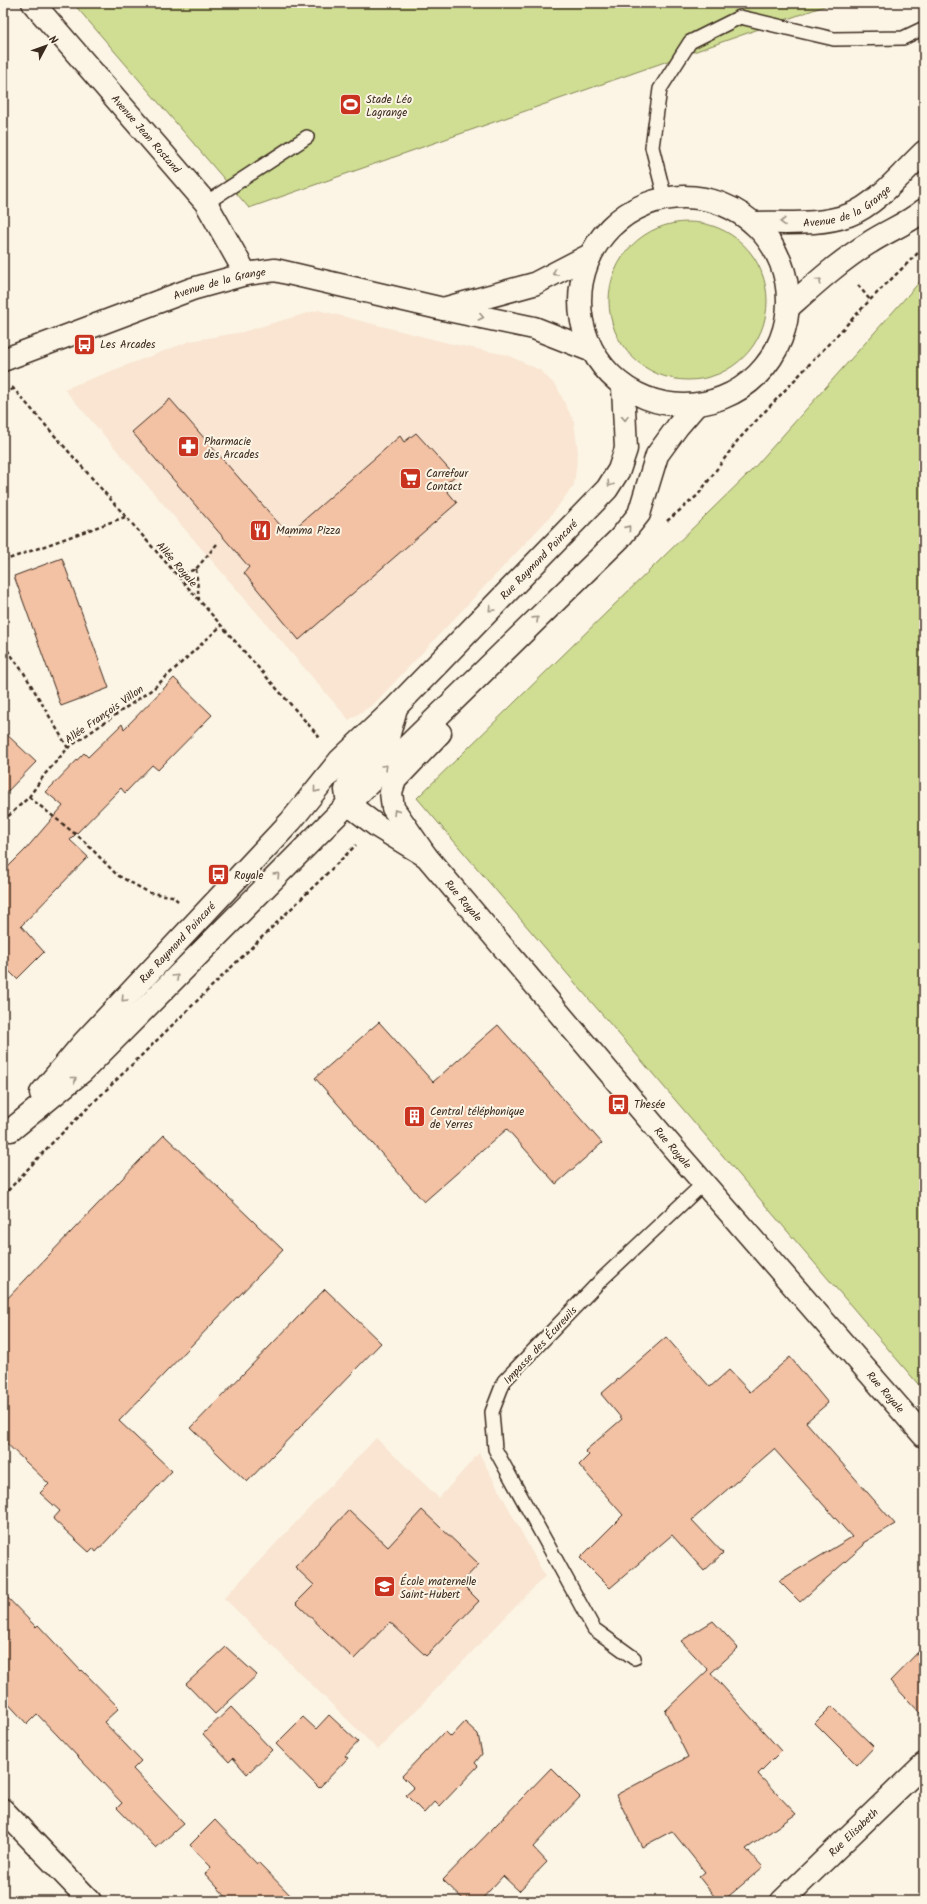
<svg xmlns="http://www.w3.org/2000/svg" width="927" height="1904" font-family="Kalam,sans-serif">
	<rect width="100%" height="100%" fill="#fcf5e5"/>
	<filter id="ink" filterUnits="userSpaceOnUse"><feTurbulence type="fractalNoise" baseFrequency=".025" numOctaves="2"/><feDisplacementMap in="SourceGraphic" scale="8" xChannelSelector="R" yChannelSelector="G"/><feConvolveMatrix kernelMatrix="1 2 1 2 8 2 1 2 1" color-interpolation-filters="sRGB"/></filter>
	<g filter="url(#ink)">
		<g fill="#f9e5d2">
			<polygon points="318,310 448,343 507,355 540,370 557,387 574,422 578,452 574,485 549,518 374,704 349,720 64,389 190,341 242,332"/>
			<polygon points="376,1438 439,1498 479,1453 545,1576 378,1750 224,1598"/>
		</g>
		<g fill="#cfde92" stroke="#858458">
			<polygon points="73,3 833,3 249,208"/>
			<circle cx="688" cy="301" r="79"/>
			<polygon points="924,277 924,1391 417,798 752,470"/>
		</g>
		<g fill="#f3c1a4" stroke="#3b2a1e">
			<polygon points="170,399 288,534 400,436 404,442 416,433 455,476 443,486 457,503 299,640 244,573 249,567 132,432"/>
			<polygon points="62,558 109,688 61,706 14,576"/>
			<polygon points="174,678 212,715 158,770 152,765 125,793 121,788 70,840 88,857 21,926 44,952 17,979 3,965 3,872 25,850 63,806 46,792 84,753 88,757 122,724 124,729"/>
			<polygon points="3,731 36,762 3,796"/>
			<polygon points="379,1022 433,1082 498,1025 602,1143 556,1184 507,1129 424,1202 315,1078"/>
			<polygon points="164,1135 283,1250 119,1421 172,1471 96,1552 93,1548 89,1552 53,1519 60,1511 40,1493 49,1484 3,1440 3,1303"/>
			<polygon points="325,1289 381,1343 247,1482 191,1428"/>
			<polygon points="666,1337 710,1387 729,1370 750,1392 790,1357 828,1403 806,1422 895,1524 863,1543 864,1545 800,1602 779,1581 852,1537 774,1449 692,1520 723,1553 704,1571 672,1535 610,1588 580,1558 623,1515 579,1465 589,1455 585,1451 622,1419 601,1394"/>
			<polygon points="349,1510 388,1547 422,1510 479,1564 461,1583 479,1601 426,1656 390,1622 354,1659 296,1603 314,1585 295,1567"/>
			<polygon points="3,1593 36,1627 38,1625 81,1671 82,1670 119,1708 104,1722 141,1761 133,1769 184,1823 156,1848 117,1808 122,1803 37,1714 27,1724 3,1698"/>
			<polygon points="713,1621 738,1648 711,1673 781,1751 758,1774 796,1814 746,1849 763,1867 723,1901 718,1901 699,1877 705,1872 672,1831 642,1847 616,1795 688,1757 665,1711 708,1670 681,1641"/>
			<polygon points="924,1646 924,1717 890,1681"/>
			<polygon points="226,1647 257,1675 215,1714 186,1684"/>
			<polygon points="832,1706 874,1747 857,1765 815,1723"/>
			<polygon points="231,1707 272,1750 247,1774 233,1758 229,1762 203,1734"/>
			<polygon points="329,1715 358,1742 345,1756 348,1758 319,1788 276,1744 303,1717 316,1729"/>
			<polygon points="465,1722 478,1734 482,1754 475,1763 478,1766 440,1806 435,1801 424,1813 406,1795 414,1788 402,1776 445,1731 451,1737"/>
			<polygon points="551,1768 580,1797 533,1847 547,1862 519,1891 503,1876 480,1901 465,1901 443,1880"/>
			<polygon points="215,1820 257,1864 258,1862 296,1901 230,1901 205,1874 211,1867 190,1845"/>
		</g>
		<g fill="none" stroke-linecap="round" stroke-linejoin="round">
			<defs>
				<g id="lane">
					<polyline points="665,198 652,147 660,89 690,42 740,17 834,39 903,38 924,28"/>
					<polyline points="206,203 307,137"/>
					<polyline points="634,1658 594,1629 495,1449 492,1412 504,1381 602,1279 704,1183"/>
				</g>
				<g id="street">
					<path id="s1" d="M33,3L206,203L246,274"/>
					<path id="s2" d="M348,804L377,826L426,856L674,1149L924,1436"/>
					<polyline points="3,1810 90,1901"/>
					<path id="s3" d="M782,1901L924,1764"/>
				</g>
				<g id="secondary">
					<circle cx="684" cy="301" r="104"/>
					<path id="s4" d="M754,223C784,222 819,226 849,215C876,205 903,172 924,152"/>
					<path d="M790,306C815,284 840,261 869,243C887,231 907,224 924,210"/>
					<polyline points="446,308 534,284 590,255"/>
					<path id="s5" d="M3,360L192,289L246,274L275,270L443,309L534,328L590,350"/>
					<polyline points="348,804 346,790 352,775 387,741 396,708"/>
					<polyline points="426,856 393,808 391,792 395,780 440,733"/>
					<path id="s6" d="M41,1093L83,1043L291,821L340,760L396,707L607,489L619,470L626,449L623,387"/>
					<polyline points="11,1130 83,1071 348,804 620,538 639,514 657,455 678,426 696,405"/>
				</g>
			</defs>
			<use href="#lane" stroke="#3b2a1e" stroke-width="16"/>
			<use href="#street" stroke="#3b2a1e" stroke-width="25"/>
			<use href="#secondary" stroke="#3b2a1e" stroke-width="25"/>
			<g stroke="#3b2a1e" stroke-width="2.5" stroke-dasharray="4 3" stroke-linecap="butt">
				<polyline points="858,285 870,300"/>
				<polyline points="12,387 321,739"/>
				<polyline points="3,393 13,389"/>
				<polyline points="667,521 698,495 738,440 870,300 924,247"/>
				<polyline points="3,561 125,517"/>
				<polyline points="196,569 199,600"/>
				<polyline points="177,576 196,569 217,544"/>
				<polyline points="3,644 24,673 68,748"/>
				<polyline points="29,797 84,841 117,875 150,893 172,896 178,901"/>
				<polyline points="3,821 29,797 45,774 68,748 154,688 221,626"/>
				<polyline points="3,1196 50,1145 356,845"/>
			</g>
			<use href="#lane" stroke="#fcf5e5" stroke-width="13"/>
			<use href="#street" stroke="#fcf5e5" stroke-width="22"/>
			<use href="#secondary" stroke="#fcf5e5" stroke-width="22"/>
		</g>
		<defs><path id="oneway-chevron" d="M-2-3.5L2.5 0L-2 3.5" fill="none" stroke-width="1.6" stroke-linecap="round" stroke-linejoin="round"/></defs>
		<g stroke="#9c9082">
			<use href="#oneway-chevron" transform="translate(783 222) rotate(179)"/>
			<use href="#oneway-chevron" transform="translate(555 273) rotate(152)"/>
			<use href="#oneway-chevron" transform="translate(819 281) rotate(-41)"/>
			<use href="#oneway-chevron" transform="translate(481 317) rotate(12)"/>
			<use href="#oneway-chevron" transform="translate(625 418) rotate(88)"/>
			<use href="#oneway-chevron" transform="translate(610 484) rotate(123)"/>
			<use href="#oneway-chevron" transform="translate(628 528) rotate(-51)"/>
			<use href="#oneway-chevron" transform="translate(491 609) rotate(134)"/>
			<use href="#oneway-chevron" transform="translate(536 619) rotate(-44)"/>
			<use href="#oneway-chevron" transform="translate(385 767) rotate(-45)"/>
			<use href="#oneway-chevron" transform="translate(316 790) rotate(129)"/>
			<use href="#oneway-chevron" transform="translate(396 812) rotate(-122)"/>
			<use href="#oneway-chevron" transform="translate(277 875) rotate(-45)"/>
			<use href="#oneway-chevron" transform="translate(176 977) rotate(-45)"/>
			<use href="#oneway-chevron" transform="translate(124 999) rotate(133)"/>
			<use href="#oneway-chevron" transform="translate(74 1079) rotate(-39)"/>
		</g>
	</g>
	<defs>
		<symbol id="stadium-square" viewBox="-11 -11 22 22"><rect x="-9" y="-9" width="18" height="18" rx="4" fill="#c8321e" stroke="#fcf5e5"/><path d="M0-5a6.5 5 0 1 0 0 10a6.5 5 0 1 0 0-10ZM-3.5-1.8h7v3.6h-7Z" fill="#fff"/></symbol>
		<symbol id="bus-square" viewBox="-11 -11 22 22"><rect x="-9" y="-9" width="18" height="18" rx="4" fill="#c8321e" stroke="#fcf5e5"/><path d="M-5-6H5V4H4V6H2V4H-2V6H-4V4H-5ZM-3.5-4V0h7V-4ZM-3.5 1.2v1.5H-2V1.2ZM2 1.2v1.5H3.5V1.2Z" fill="#fff"/></symbol>
		<symbol id="pharmacy-square" viewBox="-11 -11 22 22"><rect x="-9" y="-9" width="18" height="18" rx="4" fill="#c8321e" stroke="#fcf5e5"/><path d="M-2-6h4v4h4v4h-4v4h-4v-4h-4v-4h4Z" fill="#fff"/></symbol>
		<symbol id="supermarket-square" viewBox="-11 -11 22 22"><rect x="-9" y="-9" width="18" height="18" rx="4" fill="#c8321e" stroke="#fcf5e5"/><path d="M-6-5.5h2.5l.6 2H6L4.5 2H-2.5L-4.4-4H-6ZM-1.5 3.2a1.3 1.3 0 1 0 .1 0ZM3 3.2a1.3 1.3 0 1 0 .1 0Z" fill="#fff"/></symbol>
		<symbol id="restaurant-square" viewBox="-11 -11 22 22"><rect x="-9" y="-9" width="18" height="18" rx="4" fill="#c8321e" stroke="#fcf5e5"/><path d="M-5-6h1v4h1v-4h1v4h1v-4h1v5L-1.5 .5V6h-2V.5L-5-1ZM5-6V6H3V1.5H1.5Q1.5-4 5-6Z" fill="#fff"/></symbol>
		<symbol id="building-square" viewBox="-11 -11 22 22"><rect x="-9" y="-9" width="18" height="18" rx="4" fill="#c8321e" stroke="#fcf5e5"/><path d="M-4-6H4V6H1V3H-1V6H-4ZM-2.5-4.3h1.7v1.8h-1.7ZM.8-4.3h1.7v1.8H.8ZM-2.5-1h1.7V.8h-1.7ZM.8-1h1.7V.8H.8Z" fill="#fff"/></symbol>
		<symbol id="school-square" viewBox="-11 -11 22 22"><rect x="-9" y="-9" width="18" height="18" rx="4" fill="#c8321e" stroke="#fcf5e5"/><path d="M0-5L7-2L0 1L-7-2ZM-4 1L0 2.5L4 1V4Q0 6-4 4Z" fill="#fff"/></symbol>
	</defs>
	<g fill-rule="evenodd">
		<use href="#stadium-square" x="338" y="92" width="25" height="25"/>
		<use href="#bus-square" x="72" y="332" width="25" height="25"/>
		<use href="#pharmacy-square" x="176" y="434" width="25" height="25"/>
		<use href="#supermarket-square" x="398" y="466" width="25" height="25"/>
		<use href="#restaurant-square" x="248" y="518" width="25" height="25"/>
		<use href="#bus-square" x="206" y="862" width="25" height="25"/>
		<use href="#bus-square" x="606" y="1092" width="25" height="25"/>
		<use href="#building-square" x="402" y="1104" width="25" height="25"/>
		<use href="#school-square" x="372" y="1574" width="25" height="25"/>
	</g>
	<g text-anchor="middle" stroke-width="4" stroke-linejoin="round" paint-order="stroke">
		<g font-size="11" fill="#3b2a1e" stroke="#fcf5e5" text-anchor="start">
			<text x="366" y="103">Stade Léo<tspan x="366" dy="13">Lagrange</tspan></text>
			<text x="100" y="348">Les Arcades</text>
			<text x="204" y="445">Pharmacie<tspan x="204" dy="13">des Arcades</tspan></text>
			<text x="426" y="477">Carrefour<tspan x="426" dy="13">Contact</tspan></text>
			<text x="276" y="534">Mamma Pizza</text>
			<text x="234" y="879">Royale</text>
			<text x="634" y="1108">Thesée</text>
			<text x="430" y="1115">Central téléphonique<tspan x="430" dy="13">de Yerres</tspan></text>
			<text x="400" y="1585">École maternelle<tspan x="400" dy="13">Saint-Hubert</tspan></text>
		</g>
		<g font-size="11" fill="#3b2a1e" stroke="#fcf5e5">
			<text dy="4" stroke="none"><textPath href="#s1" startOffset="173">Avenue Jean Rostand</textPath></text>
			<text dy="4" stroke="none"><textPath href="#s4" startOffset="97">Avenue de la Grange</textPath></text>
			<text dy="4" stroke="none"><textPath href="#s5" startOffset="230">Avenue de la Grange</textPath></text>
			<text dy="4" stroke="none"><textPath href="#s6" startOffset="730">Rue Raymond Poincaré</textPath></text>
			<text transform="translate(177 564) rotate(49)" y="4">Allée Royale</text>
			<text transform="translate(104 714) rotate(-35)" y="4">Allée François Villon</text>
			<text dy="4" stroke="none"><textPath href="#s2" startOffset="152">Rue Royale</textPath></text>
			<text dy="4" stroke="none"><textPath href="#s6" startOffset="203">Rue Raymond Poincaré</textPath></text>
			<text dy="4" stroke="none"><textPath href="#s2" startOffset="476">Rue Royale</textPath></text>
			<text transform="translate(540 1345) rotate(-47)" y="4">Impasse des Écureuils</text>
			<text dy="4" stroke="none"><textPath href="#s2" startOffset="800">Rue Royale</textPath></text>
			<text dy="4" stroke="none"><textPath href="#s3" startOffset="99">Rue Elisabeth</textPath></text>
		</g>
	</g>
	<rect width="927" height="1904" fill="none" stroke="#fcf5e5" stroke-width="16"/>
	<rect x="8" y="8" width="911" height="1888" fill="none" stroke="#3b2a1e" stroke-width="1.5" filter="url(#ink)"/>
	<g transform="translate(46 46) rotate(49)" stroke="#fcf5e5" stroke-width="3" paint-order="stroke">
	<path d="M0-3L7 15L0 10L-7 15Z" fill="#3b2a1e"/>
	<text y="-6" font-size="11" font-weight="bold" text-anchor="middle" fill="#3b2a1e">N</text>
	</g>
</svg>
